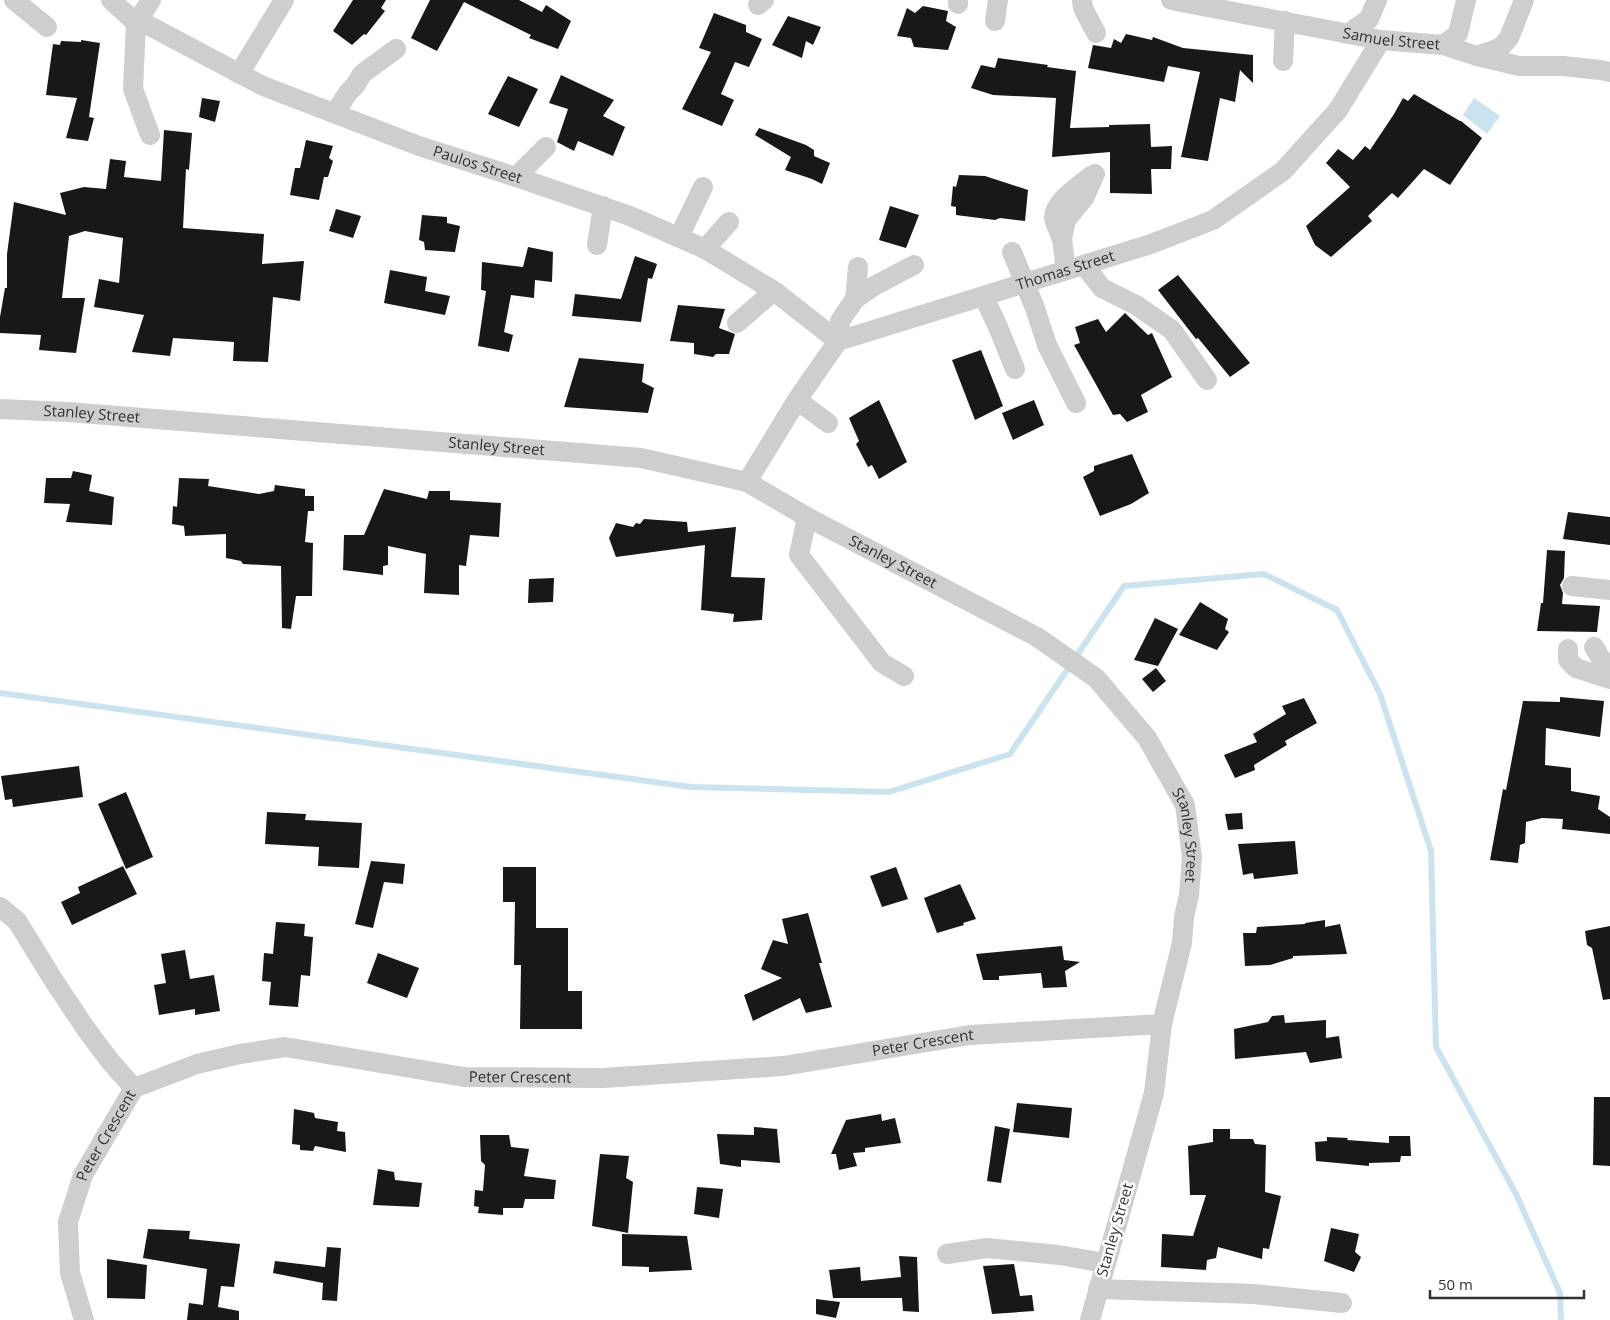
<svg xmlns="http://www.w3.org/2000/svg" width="1610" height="1320" font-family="'Open Sans',sans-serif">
	<rect width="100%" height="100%" fill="#fff"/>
	<polygon fill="#cbe3ee" points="1474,98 1500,116 1487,134 1463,115"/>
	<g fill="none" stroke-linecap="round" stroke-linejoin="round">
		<polyline stroke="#cbe3ee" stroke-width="6" points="0,693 691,787 889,792 1010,754 1124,586 1264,574 1337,610 1380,694 1431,851 1436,1047 1516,1194 1560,1293 1561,1320"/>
	</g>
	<g fill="#181818">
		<polygon points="353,0 386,0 381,8 385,11 366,35 364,34 352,45 333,31"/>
		<polygon points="430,0 519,0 542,12 546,5 571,21 558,49 529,38 531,35 464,2 437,51 411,38"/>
		<polygon points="923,6 948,11 946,21 956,27 948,50 914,47 911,38 897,36 907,8 915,13"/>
		<polygon points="714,13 746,25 746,32 762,39 749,67 735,62 721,94 734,100 722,126 682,109 711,52 699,48"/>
		<polygon points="788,16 821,27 813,45 806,41 802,58 772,45"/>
		<polygon points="1126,34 1152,40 1153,37 1183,48 1253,55 1253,83 1240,70 1235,102 1220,98 1208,161 1181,157 1200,72 1168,66 1164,82 1088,68 1093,45 1111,48 1114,39 1121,43"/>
		<polygon points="81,40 100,43 89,117 94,118 88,141 66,138 77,98 46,95 53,44 60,45 61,41 81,42"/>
		<polygon points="998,58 1048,65 1047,67 1076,71 1070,128 1109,127 1109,125 1150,124 1151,147 1172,146 1171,169 1151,169 1152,194 1110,193 1110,152 1052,157 1056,98 993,95 971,88 981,65 995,68"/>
		<polygon points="561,75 614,100 603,116 625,127 613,156 578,141 574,151 557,142 568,109 549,103"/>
		<polygon points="508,76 538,89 519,127 488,114"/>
		<polygon points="1414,94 1460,121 1461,121 1482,138 1450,185 1424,169 1398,198 1392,193 1368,216 1372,221 1331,257 1315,245 1306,226 1350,187 1326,163 1338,149 1353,160 1365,146 1370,150 1394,114 1403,98 1408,101"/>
		<polygon points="202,98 220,101 215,122 199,117"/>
		<polygon points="759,128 806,145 814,150 814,156 830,163 822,184 812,179 785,170 791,157 755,135"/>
		<polygon points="164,130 192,133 189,170 186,169 183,228 264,234 262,264 304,261 300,301 273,297 268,362 233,361 234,342 173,338 170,356 132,352 144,315 94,307 99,279 119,283 123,238 85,231 69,236 62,298 85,298 76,353 39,350 41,335 0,333 0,317 5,288 7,288 7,254 14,202 66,215 60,193 84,187 106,189 110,159 126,161 124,177 161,181"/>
		<polygon points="306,140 333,146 329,158 333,161 328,177 324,177 319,200 290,195 295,168 300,168"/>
		<polygon points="959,175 985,176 1028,190 1025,221 1000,218 995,220 956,215 956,207 951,206 953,186 956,187"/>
		<polygon points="890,206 919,215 906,248 879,240"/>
		<polygon points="336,209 361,216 353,238 329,231"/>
		<polygon points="422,215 447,217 447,223 460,226 455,252 425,250 424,242 419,240"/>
		<polygon points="528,247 553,252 552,282 535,280 534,298 511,295 504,332 513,335 509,352 478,346 486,291 481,290 482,262 523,267"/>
		<polygon points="635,256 657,264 652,279 648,278 641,322 572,316 575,294 621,299"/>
		<polygon points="390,270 427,277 425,291 450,296 445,315 384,303"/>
		<polygon points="1178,275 1250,363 1230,377 1198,338 1196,339 1158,290"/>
		<polygon points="678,305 725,309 719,328 735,334 729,354 716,354 713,357 694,354 694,343 670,341"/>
		<polygon points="1125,313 1148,335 1152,333 1172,377 1141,395 1148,412 1127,422 1120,414 1113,415 1074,345 1080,343 1075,327 1098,319 1106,332"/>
		<polygon points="981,350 1003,406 975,420 952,360"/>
		<polygon points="579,358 644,364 642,382 654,388 648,413 564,407"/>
		<polygon points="879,400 907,462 879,479 872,465 868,467 856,444 859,441 849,418"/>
		<polygon points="1034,400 1044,425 1013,440 1002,413"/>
		<polygon points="1132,454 1149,493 1131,504 1100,516 1083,477 1094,471 1094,466"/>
		<polygon points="73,471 92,475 89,491 114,497 112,525 66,522 70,504 44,503 46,478 71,478"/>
		<polygon points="179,478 209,479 208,486 259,494 274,491 275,485 305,489 305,496 314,496 314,511 308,511 305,542 313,543 312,596 296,596 291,629 282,628 281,566 243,564 241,561 226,558 226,534 185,536 184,526 172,524 173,506 177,507"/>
		<polygon points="384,489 427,499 429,491 450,491 450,500 501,503 499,537 470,535 466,566 459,565 459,595 424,593 426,554 388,546 388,565 383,566 383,575 343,570 344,535 364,535"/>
		<polygon points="1568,512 1610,517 1610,545 1563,539"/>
		<polygon points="644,519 687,522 688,532 736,527 731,577 765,578 762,620 733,622 734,614 701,610 705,545 616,557 609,538 616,523 633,527 636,523 640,524"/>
		<polygon points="1547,550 1565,551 1564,578 1560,585 1563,593 1562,604 1600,606 1597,632 1537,631 1541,603 1543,603"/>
		<polygon points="554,578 553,602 528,603 529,579"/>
		<polygon points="1200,602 1228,619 1225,629 1229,632 1217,650 1179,635"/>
		<polygon points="1155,618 1178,629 1158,666 1134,660"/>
		<polygon points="1156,668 1166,681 1153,692 1142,679"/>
		<polygon points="1560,697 1604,701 1600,737 1546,728 1545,765 1571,768 1571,791 1600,796 1598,809 1610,817 1610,834 1562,829 1563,819 1542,818 1526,822 1525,843 1520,845 1518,863 1490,860 1503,789 1506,790 1523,701 1560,702"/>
		<polygon points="1304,698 1317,723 1285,741 1287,745 1254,765 1255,770 1235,778 1224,755 1257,742 1253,734 1286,714 1282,706"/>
		<polygon points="79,766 83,797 13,807 12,799 5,800 1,776"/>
		<polygon points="126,792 153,857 126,869 98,804"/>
		<polygon points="267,812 306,814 305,820 362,823 359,868 318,866 319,847 265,844"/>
		<polygon points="1242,813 1243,829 1228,830 1225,814"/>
		<polygon points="1295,841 1298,874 1254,879 1253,873 1243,875 1238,844"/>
		<polygon points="371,861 405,864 403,884 384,882 373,928 355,924"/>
		<polygon points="123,866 137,894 72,925 61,902 80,893 78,887"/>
		<polygon points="503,867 536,867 536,928 568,928 568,991 582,991 582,1029 520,1029 521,965 514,965 515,902 503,902"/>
		<polygon points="896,867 908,899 882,907 870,876"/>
		<polygon points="960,884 976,919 963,923 964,925 937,933 924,898"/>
		<polygon points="808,913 822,963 819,963 832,1007 806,1013 800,998 753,1021 744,995 782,978 761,969 773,940 788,944 782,919"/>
		<polygon points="1325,920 1325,927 1340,924 1347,954 1293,956 1293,958 1270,965 1245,966 1243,933 1256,933 1257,927 1305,924 1305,923"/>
		<polygon points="276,922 305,924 304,936 313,937 310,976 301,975 298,1007 269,1005 271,982 262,981 264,953 273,954"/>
		<polygon points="1610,926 1610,999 1603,1000 1592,948 1587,945 1585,931"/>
		<polygon points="1062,946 1064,960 1080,962 1065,971 1067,987 1043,988 1041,973 999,976 999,980 983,980 976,954"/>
		<polygon points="185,950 190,979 214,975 220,1011 195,1015 195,1009 159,1015 154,985 166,983 161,954"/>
		<polygon points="378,953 419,968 407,998 367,983"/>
		<polygon points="1284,1015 1285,1023 1326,1020 1326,1038 1339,1036 1342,1058 1310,1063 1306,1052 1235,1059 1234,1029 1268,1022 1272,1016"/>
		<polygon points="1594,1097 1610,1097 1610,1166 1593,1165"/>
		<polygon points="1017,1103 1072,1108 1069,1138 1013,1132"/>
		<polygon points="294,1109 314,1113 315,1118 338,1122 337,1131 345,1132 346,1152 315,1146 313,1151 300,1150 300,1145 292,1144"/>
		<polygon points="881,1114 882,1121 895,1118 901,1143 865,1148 865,1152 853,1153 857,1166 839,1170 836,1154 831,1154 846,1120"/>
		<polygon points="995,1126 1010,1129 1001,1183 987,1181"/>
		<polygon points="754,1127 777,1129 780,1163 741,1160 741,1167 720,1164 717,1134 754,1135"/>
		<polygon points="1213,1129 1230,1129 1230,1139 1253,1139 1255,1144 1266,1145 1265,1192 1281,1196 1269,1249 1263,1248 1262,1259 1218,1247 1216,1258 1207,1260 1206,1270 1161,1267 1162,1234 1193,1236 1206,1195 1190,1195 1188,1146 1213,1142"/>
		<polygon points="480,1135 509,1135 511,1147 529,1149 524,1176 556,1180 554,1199 525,1199 523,1208 503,1208 503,1215 478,1213 479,1207 474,1206 475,1190 483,1191 485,1165 481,1161"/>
		<polygon points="1389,1136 1410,1136 1411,1156 1401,1156 1400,1162 1369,1163 1369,1166 1316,1161 1315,1142 1327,1141 1327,1137 1348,1138 1347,1140 1389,1143"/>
		<polygon points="600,1154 629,1156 626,1178 633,1182 628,1233 592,1226"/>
		<polygon points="378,1169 394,1172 395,1180 422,1183 419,1207 373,1205"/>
		<polygon points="697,1187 723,1189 719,1218 694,1214"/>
		<polygon points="1331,1228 1359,1234 1355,1252 1361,1257 1354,1272 1324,1261"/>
		<polygon points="148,1229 190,1231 189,1239 240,1244 234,1287 221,1286 218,1307 239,1311 239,1320 187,1320 189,1303 203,1305 207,1269 143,1258"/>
		<polygon points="622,1234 687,1236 692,1270 649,1272 649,1267 622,1266"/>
		<polygon points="327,1247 341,1248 337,1301 322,1300 323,1283 273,1273 275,1261 325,1267"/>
		<polygon points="899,1256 917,1257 919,1312 903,1311 902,1298 833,1298 829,1270 860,1267 861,1281 901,1277"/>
		<polygon points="107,1259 147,1265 145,1299 107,1298"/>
		<polygon points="1014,1264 1020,1296 1032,1295 1034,1311 992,1314 983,1266"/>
		<polygon points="816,1299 840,1302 836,1318 816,1314"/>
	</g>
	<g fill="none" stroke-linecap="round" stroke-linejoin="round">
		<g stroke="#cecece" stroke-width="20">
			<polyline points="14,0 47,27"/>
			<path id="s1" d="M111,0L136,23L146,24L263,86L419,146L516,177L630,216L705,249L774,291L838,341"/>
			<polyline points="1082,0 1083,8 1096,33"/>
			<path id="s2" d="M1171,0L1381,40L1443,45L1477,56L1519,66H1563L1600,70L1610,72"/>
			<polyline points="958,4 958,0"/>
			<polyline points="758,5 764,0"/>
			<polyline points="995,21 998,0"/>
			<polyline points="1348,34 1369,19 1377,0"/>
			<polyline points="1443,45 1458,34 1466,0"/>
			<polyline points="1477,56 1500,48 1509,38 1524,0"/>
			<polyline points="1283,61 1285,21"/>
			<polyline points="239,74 284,0"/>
			<polyline points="335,113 347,94 356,84 362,74 396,49"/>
			<polyline points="150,135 133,89 136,23 151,0"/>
			<polyline points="516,177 546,147"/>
			<polyline points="679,237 703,187"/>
			<path d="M1061,237C1059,231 1055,224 1054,218C1054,201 1079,186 1091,176"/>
			<polyline points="597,245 603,206"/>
			<polyline points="705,249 729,222"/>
			<polyline points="1012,252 1035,308 1047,345 1076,403"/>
			<polyline points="1084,265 1102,288 1136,305 1172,330 1207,380"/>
			<polyline points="1066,270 1062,239 1066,220 1084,198 1095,174"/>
			<polyline points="984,297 998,327 1015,369"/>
			<polyline points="855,299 874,286 914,265"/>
			<polyline points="737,323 774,291"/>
			<polyline points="838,341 840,321 855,299 858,267"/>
			<polyline points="797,400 828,423"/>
			<path id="s3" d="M0,409L68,412L641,458L747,482L807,517L1037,637L1096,678L1147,738L1185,805L1192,857L1189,895L1184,917L1182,943L1162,1024L1154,1093L1090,1320"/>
			<path id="s4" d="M747,482L797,400L838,341L1151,244L1213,220L1283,171L1338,110L1381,40"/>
			<polyline points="807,517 799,555 882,663 904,676"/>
			<polyline points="1572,586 1610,590"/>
			<polyline points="1594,647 1610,673"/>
			<polyline points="1568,649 1568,660 1576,668 1610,679"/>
			<polyline points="0,907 17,921 54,981 86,1029 110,1061 134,1088"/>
			<polyline points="947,1254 987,1248 1059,1255 1105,1263"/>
			<polyline points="1098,1289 1254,1294 1342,1303"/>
			<path id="s5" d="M84,1320L70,1273L68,1222L83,1175L134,1088L197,1064L240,1054L285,1047L464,1077L603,1078L783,1066L970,1035L1162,1024"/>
		</g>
	</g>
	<g text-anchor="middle" stroke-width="5" stroke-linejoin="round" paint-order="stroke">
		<g font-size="15" fill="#313131" stroke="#fff">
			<text dy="5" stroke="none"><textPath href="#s2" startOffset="224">Samuel Street</textPath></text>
			<text dy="5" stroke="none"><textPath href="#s1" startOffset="405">Paulos Street</textPath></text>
			<text dy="5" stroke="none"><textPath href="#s4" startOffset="406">Thomas Street</textPath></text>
			<text dy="5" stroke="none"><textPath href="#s3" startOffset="92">Stanley Street</textPath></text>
			<text dy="5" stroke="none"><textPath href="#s3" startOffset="498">Stanley Street</textPath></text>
			<text dy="5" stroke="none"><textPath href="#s3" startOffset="918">Stanley Street</textPath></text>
			<text dy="5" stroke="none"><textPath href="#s3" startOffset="1338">Stanley Street</textPath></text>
			<text dy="5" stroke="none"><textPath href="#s5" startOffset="1050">Peter Crescent</textPath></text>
			<text dy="5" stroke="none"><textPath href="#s5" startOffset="645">Peter Crescent</textPath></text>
			<text dy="5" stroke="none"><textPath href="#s5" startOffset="195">Peter Crescent</textPath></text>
			<text transform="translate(1115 1230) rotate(-74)" y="5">Stanley Street</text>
		</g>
	</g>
	<path d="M1430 1290v8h154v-8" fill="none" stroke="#313131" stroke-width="2.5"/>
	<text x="1438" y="1290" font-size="15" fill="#313131" stroke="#ffffff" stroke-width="4" paint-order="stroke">50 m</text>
</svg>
